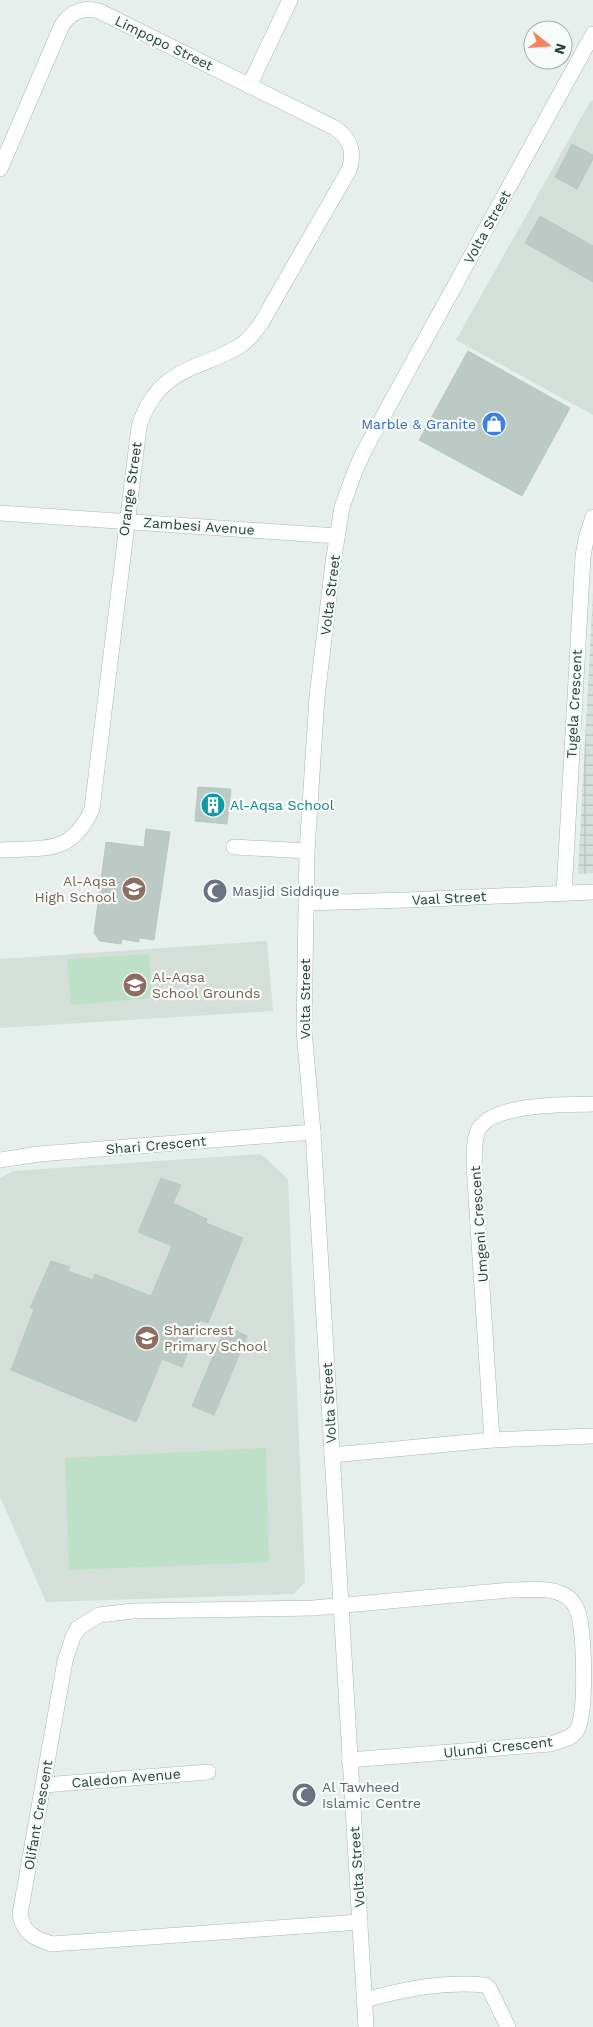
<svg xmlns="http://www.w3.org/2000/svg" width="593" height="2027" font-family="'Work Sans',sans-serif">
	<defs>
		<pattern id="industrial-grid" width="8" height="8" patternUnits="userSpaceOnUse" patternTransform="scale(1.25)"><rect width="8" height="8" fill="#d4dfda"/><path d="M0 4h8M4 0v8" fill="none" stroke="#b6c1bc"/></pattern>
	</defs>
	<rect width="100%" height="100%" fill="#e6efeb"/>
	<g fill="#d4dfda">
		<polygon points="593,100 593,415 456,340 590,102"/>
		<polygon points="267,941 273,1011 0,1028 0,959"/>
		<polygon points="261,1154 288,1179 305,1582 294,1594 46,1602 0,1497 0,1178 13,1171"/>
	</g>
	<polygon fill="url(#industrial-grid)" points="593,592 593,873 578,874"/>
	<g fill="#bfe0c8">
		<polygon points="149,954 153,998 71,1005 67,959"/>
		<polygon points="266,1448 269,1562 69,1570 65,1458"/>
	</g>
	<g fill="#bbcac4" stroke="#b8c9c2">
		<polygon points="572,144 593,155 593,159 577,189 555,177"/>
		<polygon points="540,216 593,246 593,282 525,243"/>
		<polygon points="468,351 570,408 522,496 419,440"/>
		<polygon points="198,787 231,789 227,824 195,821"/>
		<polygon points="146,829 170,832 154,940 139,938 139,942 122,939 121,944 100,941 94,933 106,842 144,847"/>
		<polygon points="161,1178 181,1185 173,1203 207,1219 206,1223 243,1238 208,1323 200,1320 182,1367 162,1359 136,1422 11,1370 34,1309 30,1308 51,1261 70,1267 68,1271 93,1280 95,1274 151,1296 172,1246 138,1232"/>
		<polygon points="226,1326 247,1336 214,1415 192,1406"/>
	</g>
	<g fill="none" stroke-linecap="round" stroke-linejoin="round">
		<defs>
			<g id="minor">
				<polyline points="249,86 290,0"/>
				<path d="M0,169L62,25C71,11 84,7 99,11L335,128C351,139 355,152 349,170L260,325C254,332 249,340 241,345C216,362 180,366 159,390C149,401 143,413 139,427L92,809C71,856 44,847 0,850"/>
				<polyline points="0,513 337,536"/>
				<polyline points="234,847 307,851"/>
				<polyline points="564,893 583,556 587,535 593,517"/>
				<polyline points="306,903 407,900 593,892"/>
				<polyline points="0,1160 39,1154 313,1132"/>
				<path d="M492,1440L474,1165C475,1153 473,1137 480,1127C498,1103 565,1105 593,1104"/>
				<polyline points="332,1455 492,1440 593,1436"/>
				<path d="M349,1760L550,1744C559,1741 572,1739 577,1730C587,1712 584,1638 579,1616C577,1608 572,1599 564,1595C550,1587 527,1590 511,1590L313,1608L133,1611L99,1615L78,1628L73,1637L65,1661L20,1914C23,1933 35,1939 52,1944L360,1922"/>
				<polyline points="44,1785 208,1772"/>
				<path d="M365,2000C404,1989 444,1981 485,1985L489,1988L508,2027"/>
				<polyline points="366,2027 313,1132 304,1030 307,851 317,697 333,563 342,507 355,471 364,451 593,34"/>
			</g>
		</defs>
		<use href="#minor" stroke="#a8b8b2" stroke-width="16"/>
		<use href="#minor" stroke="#fff" stroke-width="15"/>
	</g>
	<defs>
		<symbol id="shop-disc" viewBox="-11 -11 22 22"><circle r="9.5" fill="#3f7fe0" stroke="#f7fbf9"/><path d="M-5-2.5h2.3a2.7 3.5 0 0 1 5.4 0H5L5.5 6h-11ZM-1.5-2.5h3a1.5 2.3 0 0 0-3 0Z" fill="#fff"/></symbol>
		<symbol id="building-disc" viewBox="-11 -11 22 22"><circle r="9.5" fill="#0f9aa8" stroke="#f7fbf9"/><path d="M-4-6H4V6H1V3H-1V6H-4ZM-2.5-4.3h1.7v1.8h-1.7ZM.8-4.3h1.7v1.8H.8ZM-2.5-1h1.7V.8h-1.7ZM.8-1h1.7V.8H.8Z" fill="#fff"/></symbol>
		<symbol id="school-disc" viewBox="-11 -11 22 22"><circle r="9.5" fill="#8d6e63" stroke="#f7fbf9"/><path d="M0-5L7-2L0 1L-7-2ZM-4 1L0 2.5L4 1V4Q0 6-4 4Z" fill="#fff"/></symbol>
		<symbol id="mosque-disc" viewBox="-11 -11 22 22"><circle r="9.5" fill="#6b7280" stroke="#f7fbf9"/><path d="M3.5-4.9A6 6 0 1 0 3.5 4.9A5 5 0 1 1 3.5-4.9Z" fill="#fff"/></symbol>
	</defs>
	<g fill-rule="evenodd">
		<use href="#shop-disc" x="480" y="410" width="28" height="28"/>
		<use href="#building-disc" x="199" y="791" width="28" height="28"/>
		<use href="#school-disc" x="120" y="875" width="28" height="28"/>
		<use href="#mosque-disc" x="201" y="877" width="28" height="28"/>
		<use href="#school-disc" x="121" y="971" width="28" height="28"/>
		<use href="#school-disc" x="133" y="1324" width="28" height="28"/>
		<use href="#mosque-disc" x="290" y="1781" width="28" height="28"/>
	</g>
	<g text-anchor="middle" stroke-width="4.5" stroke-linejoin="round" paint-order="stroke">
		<g font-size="14" fill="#24423a" stroke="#f7fbf9">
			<text transform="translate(164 43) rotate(26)" y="5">Limpopo Street</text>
			<text transform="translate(487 227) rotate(-61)" y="5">Volta Street</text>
			<text transform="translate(130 489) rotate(-82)" y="5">Orange Street</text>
			<text transform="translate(199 526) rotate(4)" y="5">Zambesi Avenue</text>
			<text transform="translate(330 595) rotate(-83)" y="5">Volta Street</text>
			<text transform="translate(574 704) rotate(-87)" y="5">Tugela Crescent</text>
			<text transform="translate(449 898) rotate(-3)" y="5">Vaal Street</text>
			<text transform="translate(305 999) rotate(-90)" y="5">Volta Street</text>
			<text transform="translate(156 1145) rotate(-5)" y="5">Shari Crescent</text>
			<text transform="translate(479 1224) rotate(-94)" y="5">Umgeni Crescent</text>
			<text transform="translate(329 1403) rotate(-93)" y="5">Volta Street</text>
			<text transform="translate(498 1747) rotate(-6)" y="5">Ulundi Crescent</text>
			<text transform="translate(126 1778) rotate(-5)" y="5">Caledon Avenue</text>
			<text transform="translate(38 1815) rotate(-80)" y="5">Olifant Crescent</text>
			<text transform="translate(357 1867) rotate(-94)" y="5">Volta Street</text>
		</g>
		<g font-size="14" fill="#366cbe" stroke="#f7fbf9" text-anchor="end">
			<text x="476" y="429">Marble &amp; Granite</text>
		</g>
		<g font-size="14" fill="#0d838f" stroke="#f7fbf9" text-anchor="start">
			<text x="230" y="810">Al-Aqsa School</text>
		</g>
		<g font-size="14" fill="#785e54" stroke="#f7fbf9" text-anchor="start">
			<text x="116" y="886" text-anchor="end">Al-Aqsa<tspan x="116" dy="16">High School</tspan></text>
			<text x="152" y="982">Al-Aqsa<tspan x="152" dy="16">School Grounds</tspan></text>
			<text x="164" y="1335">Sharicrest<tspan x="164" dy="16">Primary School</tspan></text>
		</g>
		<g font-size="14" fill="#5b616d" stroke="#f7fbf9" text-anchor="start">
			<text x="232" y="896">Masjid Siddique</text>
			<text x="322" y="1792">Al Tawheed<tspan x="322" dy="16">Islamic Centre</tspan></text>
		</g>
	</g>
	<g transform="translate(548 45) rotate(107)"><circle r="24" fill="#f7fbf9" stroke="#a3b1ad"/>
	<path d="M0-4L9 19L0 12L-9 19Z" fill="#f4845f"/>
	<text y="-8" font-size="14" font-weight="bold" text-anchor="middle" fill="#24423a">N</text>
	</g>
</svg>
